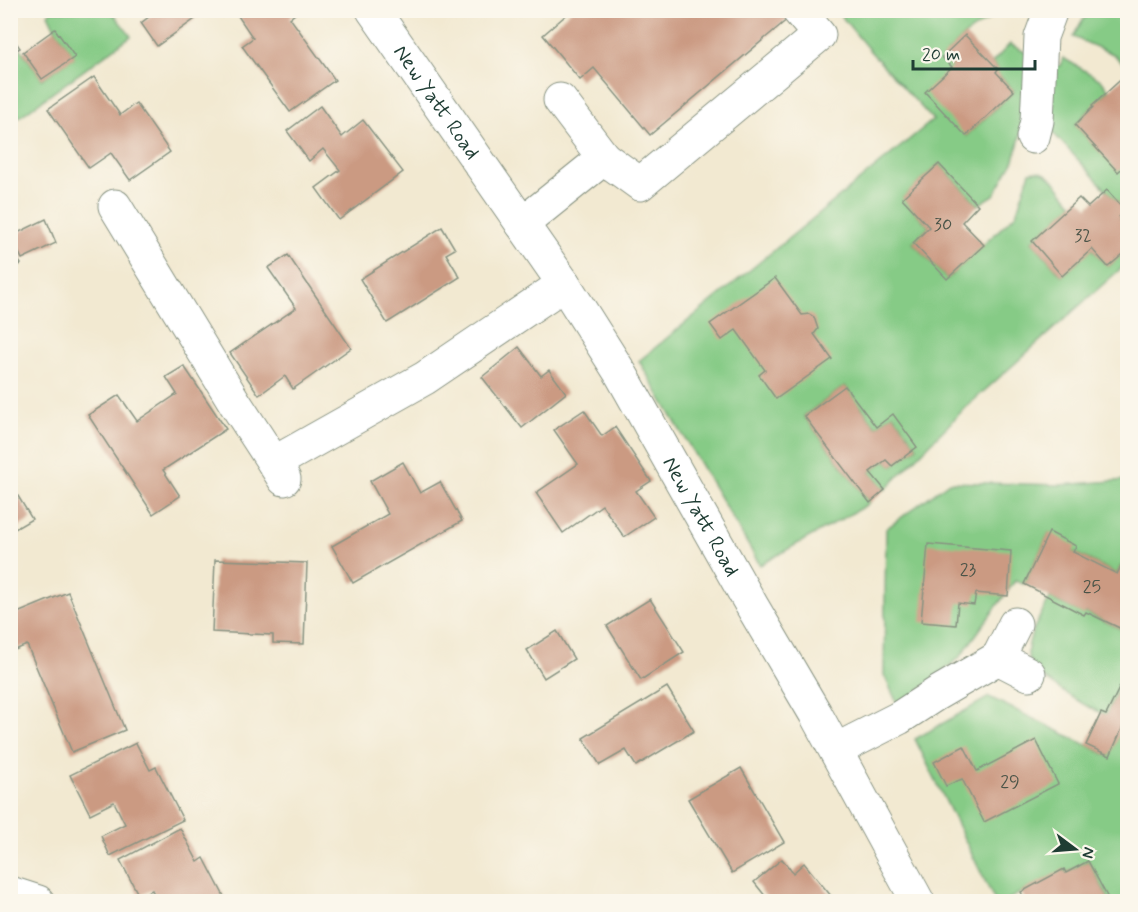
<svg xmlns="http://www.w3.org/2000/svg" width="1138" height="912" font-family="Mynerve,sans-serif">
	<rect width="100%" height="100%" fill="#fbf7ec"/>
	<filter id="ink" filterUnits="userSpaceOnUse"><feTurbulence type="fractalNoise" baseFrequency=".0167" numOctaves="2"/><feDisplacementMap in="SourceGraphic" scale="12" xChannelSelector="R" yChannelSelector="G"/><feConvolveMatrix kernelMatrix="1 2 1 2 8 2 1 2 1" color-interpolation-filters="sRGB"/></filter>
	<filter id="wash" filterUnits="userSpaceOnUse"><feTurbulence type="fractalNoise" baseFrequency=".008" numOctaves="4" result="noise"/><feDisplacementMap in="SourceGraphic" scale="24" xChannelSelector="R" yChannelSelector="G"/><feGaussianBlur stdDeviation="1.35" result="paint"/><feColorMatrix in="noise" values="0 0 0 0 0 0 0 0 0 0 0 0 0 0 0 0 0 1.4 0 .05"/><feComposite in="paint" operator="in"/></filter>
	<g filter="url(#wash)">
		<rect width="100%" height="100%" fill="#f2e9d1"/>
		<g fill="#86cb86" stroke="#52845d" stroke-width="1.5">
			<polygon points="1093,10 1118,11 1127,22 1127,67 1113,54 1073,37 1082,21"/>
			<polygon points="52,11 111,11 131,36 11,123 10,54 20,48 42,79 74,57 55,29 48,14"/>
			<path d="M837,11H1001L965,35L943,57L952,67L966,136L1014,91L996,72L998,69L992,63L1010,44L1032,56L1029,104L1014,160L994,195L978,205L939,164L903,198L929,227L913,243L947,279L1016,214L1030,172C1050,167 1061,192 1073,204L1032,241L1062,276L1092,249L1108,267L1127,250V263L963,410L885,490L870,472L886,460L892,466L917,447L893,414L876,427L845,386L804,416L870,503L760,565L639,361L933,120L870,51Z"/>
			<polygon points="1063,58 1101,80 1109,90 1075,125 1118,171 1127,163 1127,226 1119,217 1126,211 1053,133 1049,86 1052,64 1060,66"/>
			<polygon points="1127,480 1127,569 1121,566 1117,574 1073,552 1049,533 1024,584 1015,581 960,657 899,707 884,675 886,529 949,482 1060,485"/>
			<path d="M1050,598L1084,614L1086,612L1127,632V670L1106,715C1087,707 1028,675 1028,654C1027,636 1042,613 1050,598Z"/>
			<polygon points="989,697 1109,756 1124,724 1127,726 1128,820 1123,823 1127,831 1127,901 1110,901 1088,861 1066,873 1064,870 1005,901 995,901 915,739"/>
		</g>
		<g id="blocks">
			<g fill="#cb9a82">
				<polygon points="158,10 189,10 195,19 157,46 141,23"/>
				<polygon points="192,10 209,10 197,18"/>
				<polygon points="234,10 300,10 290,18 335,80 290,112 242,46 253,38"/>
				<polygon points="572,10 783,10 789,18 650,135 594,68 580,80 543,35"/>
				<polygon points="55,29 75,57 42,79 23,52"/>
				<polygon points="10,34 20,48 10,54"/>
				<polygon points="965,35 998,69 996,72 1014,91 966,136 925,92 952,67 942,57"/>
				<polygon points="1128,73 1128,163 1118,172 1075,125 1093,107 1092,106"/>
				<polygon points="94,77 120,115 136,103 170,152 130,180 111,153 89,168 48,109"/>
				<polygon points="320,106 342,137 363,120 403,172 339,220 316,188 340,170 323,149 309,161 287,131"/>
				<polygon points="939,164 978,205 962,222 984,245 947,279 913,243 929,227 902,198"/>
				<polygon points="1107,190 1126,211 1119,217 1128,226 1128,250 1108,267 1092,249 1062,276 1032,241 1079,198 1088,207"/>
				<polygon points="46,219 56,243 22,259 11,236"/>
				<polygon points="442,227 455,249 446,254 460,277 387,323 360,279"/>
				<polygon points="10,248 21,264 10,271"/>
				<polygon points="288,255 351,348 293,389 285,376 259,395 230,353 296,308 268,268"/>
				<polygon points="775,278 802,315 809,314 814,317 818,329 814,334 832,359 776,399 759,375 765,370 736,330 722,340 710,324"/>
				<polygon points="519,347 541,376 549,370 566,393 522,428 482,377"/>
				<polygon points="184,366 226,429 163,470 180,496 153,514 88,415 119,395 137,421 177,394 166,377"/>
				<polygon points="845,386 876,427 893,414 917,447 892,466 886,460 870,472 885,490 870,503 804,416"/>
				<polygon points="584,410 602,436 615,427 651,481 636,491 654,517 624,537 602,505 563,533 536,493 578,464 554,430"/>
				<polygon points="403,462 420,493 440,482 462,521 353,583 332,546 388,514 370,481"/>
				<polygon points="10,483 32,519 10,532"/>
				<polygon points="1049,532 1076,546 1073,552 1117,574 1121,566 1128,569 1128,632 1086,612 1084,615 1024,584"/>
				<polygon points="928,544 1011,551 1008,596 976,593 974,605 958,603 956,625 921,622"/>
				<polygon points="215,560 307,563 304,644 273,643 273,635 212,632"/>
				<polygon points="68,592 125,730 72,752 27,645 10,652 10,616"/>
				<polygon points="650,599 684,652 641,680 607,626"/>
				<polygon points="557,631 574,659 544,678 527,650"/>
				<polygon points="1128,670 1128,726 1124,724 1110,756 1086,745 1101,713 1106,715"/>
				<polygon points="667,687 694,731 636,766 626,750 600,765 583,738"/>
				<polygon points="1036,740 1058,784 984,822 962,779 946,786 934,762 964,746 977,771"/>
				<polygon points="136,743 150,770 156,767 183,820 110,856 101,836 125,824 114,802 90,814 70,775"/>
				<polygon points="741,768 784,842 732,873 688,799"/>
				<polygon points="180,828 198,862 204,858 227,902 158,902 152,890 139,896 120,860"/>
				<polygon points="782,859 793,873 804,863 832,897 827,902 770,902 754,882"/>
				<polygon points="1088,861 1110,902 1026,902 1021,892 1064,869 1066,873"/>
			</g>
		</g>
	</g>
	<g filter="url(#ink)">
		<use href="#blocks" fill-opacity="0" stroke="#889382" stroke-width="1.5"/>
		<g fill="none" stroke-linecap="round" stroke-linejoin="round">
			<defs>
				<g id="minor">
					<path id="s1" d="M373,10L564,284L621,374L752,606L815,713L918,902"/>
					<polyline points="560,100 604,158"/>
					<polyline points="1033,137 1037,121 1041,37 1051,10"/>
					<polyline points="115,206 235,403 274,463"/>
					<polyline points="522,224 604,158 640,184 819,35 798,10"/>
					<polyline points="284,479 274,463 425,378 564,284"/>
					<polyline points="998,658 1015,624"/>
					<polyline points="836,750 899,718 936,694 998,658 1029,674"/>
					<polyline points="10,893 38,902"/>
				</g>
			</defs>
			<use href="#minor" stroke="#889382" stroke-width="35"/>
			<use href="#minor" stroke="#fff" stroke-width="33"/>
		</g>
	</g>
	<g text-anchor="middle" stroke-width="4.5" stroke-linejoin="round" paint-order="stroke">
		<g font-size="18" fill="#4a5448">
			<text x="943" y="230">30</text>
			<text x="1083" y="241">32</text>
			<text x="968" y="575">23</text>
			<text x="1092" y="592">25</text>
			<text x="1010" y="787">29</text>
		</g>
		<g font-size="21" fill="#1f3d34" stroke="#fbf7ec">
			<text dy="7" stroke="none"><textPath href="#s1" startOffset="112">New Yatt Road</textPath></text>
			<text dy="7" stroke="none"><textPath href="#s1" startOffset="604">New Yatt Road</textPath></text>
		</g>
	</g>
	<rect width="1138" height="912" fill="none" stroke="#fbf7ec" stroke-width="36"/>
	<g transform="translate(1075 849) rotate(106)" stroke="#fbf7ec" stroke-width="4.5" paint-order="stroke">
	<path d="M0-4.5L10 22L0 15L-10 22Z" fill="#1f3d34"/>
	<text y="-9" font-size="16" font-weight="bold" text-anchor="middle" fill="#1f3d34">N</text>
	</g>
	<path d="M913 60v9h122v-9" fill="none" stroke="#1f3d34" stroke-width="3"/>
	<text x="922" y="60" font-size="18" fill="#1f3d34" stroke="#fbf7ec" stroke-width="4.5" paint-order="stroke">20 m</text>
</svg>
